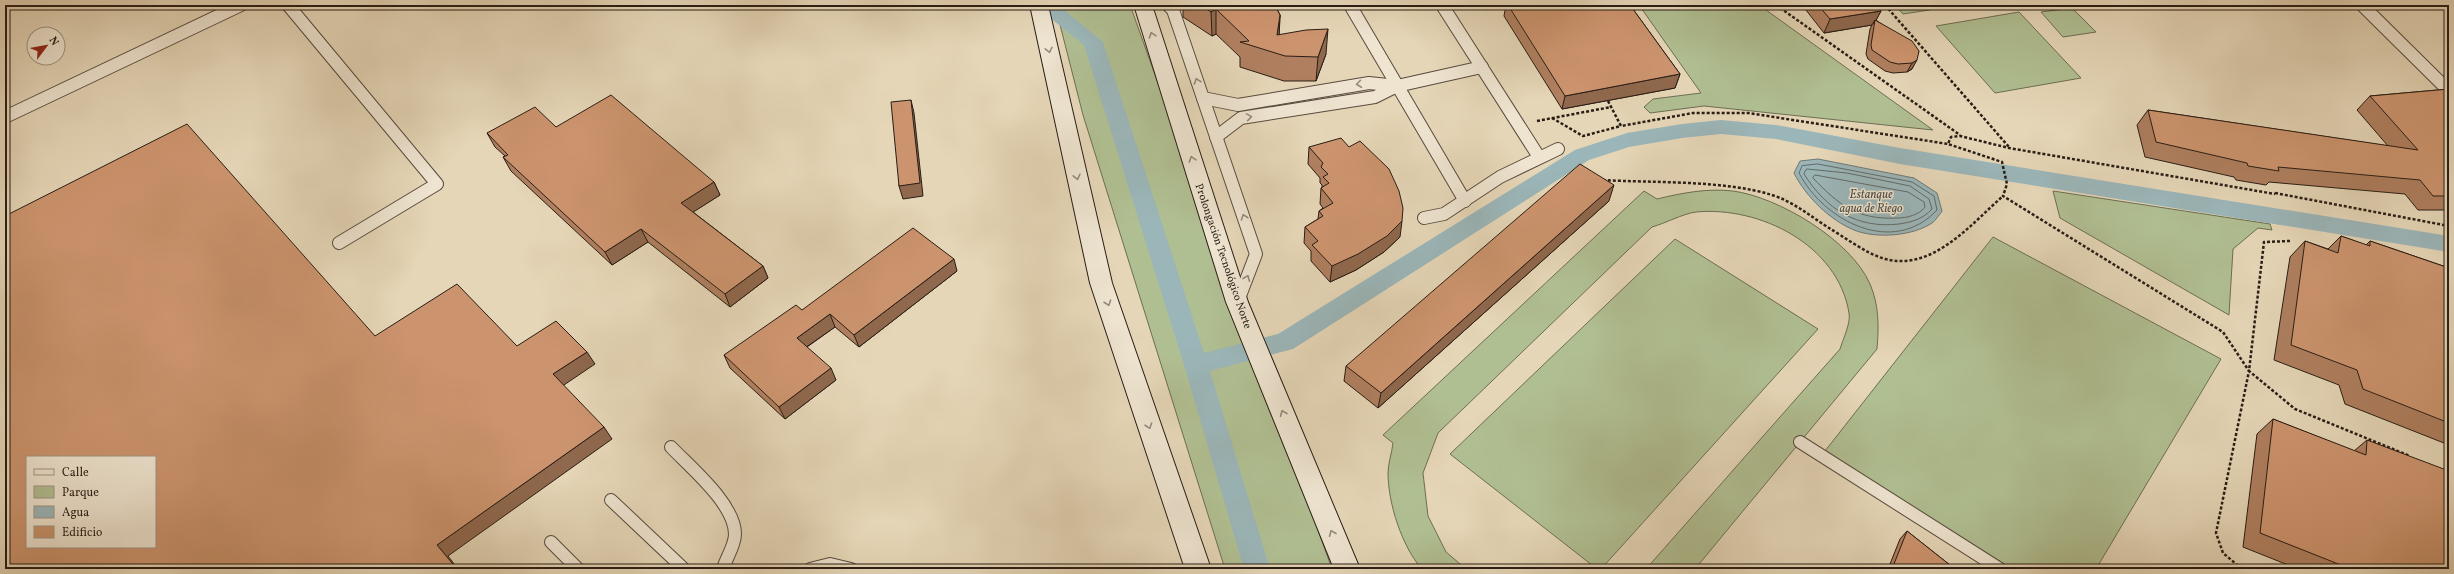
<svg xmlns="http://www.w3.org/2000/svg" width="2454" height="574" font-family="Vollkorn,serif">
	<rect width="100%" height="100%" fill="#e5d6b7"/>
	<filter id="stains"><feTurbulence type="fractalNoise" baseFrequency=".005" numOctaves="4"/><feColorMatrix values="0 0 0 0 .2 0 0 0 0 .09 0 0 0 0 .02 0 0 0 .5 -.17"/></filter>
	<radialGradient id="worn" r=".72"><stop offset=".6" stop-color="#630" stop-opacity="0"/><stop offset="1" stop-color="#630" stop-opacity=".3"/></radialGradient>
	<g fill="#b0bf92" stroke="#6c6e54">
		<polygon points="1055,5 1130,5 1332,569 1225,569 1083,115"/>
		<polygon points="1639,5 1759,5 1933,130 1704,106 1650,113 1644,107 1653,99 1701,93"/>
		<polygon points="1895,5 1962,5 1903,14"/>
		<polygon points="2072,8 2096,32 2063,37 2041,12"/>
		<polygon points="2019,12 2081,78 1995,93 1936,26"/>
		<path d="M1644,191L1657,199C1682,193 1707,188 1733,191C1778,197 1851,240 1870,284C1879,305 1879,326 1877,349L1695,569H1646L1840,349C1843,339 1851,323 1849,313C1838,245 1760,206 1696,212C1682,214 1666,223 1652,227L1438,433L1423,473L1428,516L1446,552L1466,569H1422C1402,547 1388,503 1388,473C1388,464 1392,452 1393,443L1383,435Z"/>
		<polygon points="2053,191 2270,224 2272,230 2258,228 2233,249 2229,315 2060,218"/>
		<polygon points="1993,237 2221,359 2096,569 2009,569 1825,451"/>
		<polygon points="1675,239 1818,329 1601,569 1597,569 1450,454"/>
	</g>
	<path fill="#9bb6b9" stroke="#6d7977" d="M1818,159L1914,178L1937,193L1942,211C1939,215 1936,220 1932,223C1913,236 1876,239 1854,230C1830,220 1806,197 1794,173L1800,161Z"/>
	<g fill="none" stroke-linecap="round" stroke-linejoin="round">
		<g stroke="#626a67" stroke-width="1">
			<path d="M1818,164L1912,182L1934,196L1937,210C1893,257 1824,221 1799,173L1802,166Z"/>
			<path d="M1807,169L1847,173L1910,186L1929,199L1932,209C1923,219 1912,222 1899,224C1857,229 1826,209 1804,174Z"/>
			<path d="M1815,175L1908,192L1924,202L1925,207C1919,215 1907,218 1897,218C1857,220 1839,205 1813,178Z"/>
		</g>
		<polygon fill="#9bb6b9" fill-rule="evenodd" points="1030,5 1055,5 1063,9 1103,42 1204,353 1278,334 1575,150 1627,133 1682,124 1721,120 1776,125 1900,148 2449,236 2449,252 1900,164 1776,139 1721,134 1682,138 1629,147 1589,160 1293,349 1210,371 1270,569 1244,569 1184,365 1084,45 1049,17 1033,9"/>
		<defs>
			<g id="lane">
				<polyline points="288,5 437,184 339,243"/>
				<polyline points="1168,5 1173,10 1256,254 1238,301"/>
				<polyline points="1350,5 1465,201"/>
				<polyline points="1442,5 1539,157"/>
				<polyline points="2362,5 2449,91"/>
				<polyline points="1203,98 1238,105 1369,83 1397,86"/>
				<polyline points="5,117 241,5"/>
				<polyline points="1216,137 1241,118 1375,97 1397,86 1482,67"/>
				<polyline points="1424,218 1444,214 1500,177 1558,149"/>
				<polyline points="1800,442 2000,569"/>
				<path d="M671,447C690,467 735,504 735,534C735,546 726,558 723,569"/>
				<polyline points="611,500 684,569"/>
				<polyline points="551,542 578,569"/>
				<polyline points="810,569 830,564 851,569"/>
			</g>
			<g id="secondary">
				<polygon points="1030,5 1048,5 1112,283 1211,569 1185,569 1090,283"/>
				<polygon points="1134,5 1152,5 1248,302 1360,569 1334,569 1226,302"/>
			</g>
		</defs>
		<use href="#lane" stroke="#584b3e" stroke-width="14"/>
		<use href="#secondary" stroke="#291d15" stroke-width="2"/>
		<g stroke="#291d15" stroke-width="2.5" stroke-dasharray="3 2" stroke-linecap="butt">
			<polyline points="1776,5 1960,135"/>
			<polyline points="1885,5 2009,147"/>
			<polyline points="1608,101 1621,126 1693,113 1748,113 1948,144"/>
			<polyline points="1552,118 1583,136 1621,126"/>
			<polyline points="1537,121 1611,107"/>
			<path d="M1603,180C1654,183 1724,180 1772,195C1794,202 1810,216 1829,228C1844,237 1866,253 1882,258C1931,274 1971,224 2003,196"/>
			<polyline points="2275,193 2449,226"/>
			<polyline points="2290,241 2264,242 2249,371 2295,409 2410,456"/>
			<polyline points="2242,569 2223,553 2216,533 2249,371 2223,332 2003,196 2007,184 2002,162 1948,144 1951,137 1960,136 2009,148 2275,194"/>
		</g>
		<use href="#lane" stroke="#eee4d0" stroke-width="12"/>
		<use href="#secondary" fill="#eee4d0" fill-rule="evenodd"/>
	</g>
	<g fill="#af7f5f" stroke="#291d15">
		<polygon points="1183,5 1275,5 1280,15 1279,35 1326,54 1316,81 1284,81 1240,67 1240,57 1216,34 1212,36 1183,17"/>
		<polygon points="1506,5 1630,5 1680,74 1675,88 1562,109 1504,16"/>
		<polygon points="1802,5 1876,5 1881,11 1876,20 1919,51 1912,69 1907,72 1893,73 1885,71 1868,59 1866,54 1870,29 1872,25 1824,33"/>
		<polygon points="2449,89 2449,210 2418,210 2405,194 2269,182 2266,185 2236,180 2234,177 2145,157 2137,125 2148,110 2388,146 2357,110 2370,96"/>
		<polygon points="556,127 714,182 720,195 693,212 763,266 768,278 730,307 648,242 612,265 511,171 503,157 505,156 495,147 487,133"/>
		<polygon points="1309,147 1400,237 1384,252 1356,270 1330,282 1311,261 1311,251 1304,243 1305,227 1318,219 1319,211 1323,208 1320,204 1321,188 1322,187 1322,185 1320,183 1320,178 1308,164"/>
		<polygon points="1609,201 1378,408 1344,381 1346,366"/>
		<polygon points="2341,236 2366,245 2370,241 2449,268 2449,445 2345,404 2339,385 2274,360 2290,257 2305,241 2328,249"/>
		<polygon points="957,271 859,347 835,327 807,347 836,380 785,419 730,368 724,355 802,310"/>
		<polygon points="2273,419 2354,451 2367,440 2449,569 2298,569 2243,547 2257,434"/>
		<polygon points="1907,531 1955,569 1888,569 1900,539"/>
	</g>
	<g fill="#8f684d" stroke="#291d15">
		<polygon points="1216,9 1216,34 1212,36 1211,12"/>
		<polygon points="1881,11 1874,24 1875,20 1872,25 1824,33 1830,19"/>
		<polygon points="1280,15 1279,40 1277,35"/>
		<polygon points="1328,29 1326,54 1316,81 1318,57"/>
		<polygon points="1917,60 1912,69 1907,72 1912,63"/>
		<polygon points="1680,74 1675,88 1562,109 1565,96"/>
		<polygon points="911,100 914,113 923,196 903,199 899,186"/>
		<polygon points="714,182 720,195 687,216 681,203"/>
		<polygon points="1614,185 1609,201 1378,408 1381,393"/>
		<polygon points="1402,221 1400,237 1384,252 1356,270 1330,282 1332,266"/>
		<polygon points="641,229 648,242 612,265 605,252"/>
		<polygon points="954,259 957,271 859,347 854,335"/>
		<polygon points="763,266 768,278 730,307 725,294"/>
		<polygon points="830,314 835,327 802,350 797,338"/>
		<polygon points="587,352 595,364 561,387 553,374"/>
		<polygon points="831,368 836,380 785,419 779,407"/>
		<polygon points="604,427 612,439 448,556 458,569 457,569 437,545"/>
	</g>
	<g fill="#cc946e" stroke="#291d15" fill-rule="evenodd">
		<polygon points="1202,5 1275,5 1280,15 1277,35 1306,30 1328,29 1318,57 1285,56 1240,42 1249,41 1216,9 1211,12"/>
		<polygon points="1508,5 1630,5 1680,74 1565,96"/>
		<polygon points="1818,5 1876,5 1881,11 1830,19"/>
		<polygon points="1875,20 1912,41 1919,51 1917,60 1912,63 1898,64 1890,62 1872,50 1871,45"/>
		<polygon points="2449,89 2449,196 2433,196 2420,180 2278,167 2279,171 2248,166 2247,163 2156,142 2148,110 2418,150 2370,96"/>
		<polygon points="611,95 714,182 681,203 763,266 725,294 641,229 605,252 503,157 508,155 487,133 535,107 556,127"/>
		<polygon points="911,100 920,183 899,186 891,102"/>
		<path d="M187,124L375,336L457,284L517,346L556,321L587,352L553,374L604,427L437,545L457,569H5V216ZM27,457H155V547H27Z"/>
		<polygon points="1341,138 1349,147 1360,141 1389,169 1399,191 1403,208 1402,221 1387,236 1358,254 1332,266 1312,245 1318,241 1305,227 1323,216 1319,211 1333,203 1321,188 1329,183 1323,177 1328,174 1321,167 1323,163 1309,147"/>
		<polygon points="1580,164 1614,185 1381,393 1346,366"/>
		<polygon points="913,228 954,259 854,335 830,314 797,338 831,368 779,407 724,355 796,305 802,310"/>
		<polygon points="2341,236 2370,246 2370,241 2449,268 2449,423 2363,389 2357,370 2291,345 2305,241 2338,253"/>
		<polygon points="2273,419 2366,455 2367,440 2449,471 2449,569 2351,569 2260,533"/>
		<polygon points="1907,531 1955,569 1892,569"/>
	</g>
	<defs><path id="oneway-chevron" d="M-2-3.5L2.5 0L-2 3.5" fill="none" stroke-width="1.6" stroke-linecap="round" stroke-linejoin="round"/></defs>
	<g stroke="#958a7c">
		<use href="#oneway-chevron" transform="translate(1152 35) rotate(-108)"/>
		<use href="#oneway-chevron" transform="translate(1049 50) rotate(77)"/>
		<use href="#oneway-chevron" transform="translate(1197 81) rotate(-109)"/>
		<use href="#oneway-chevron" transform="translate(1359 84) rotate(173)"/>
		<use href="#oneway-chevron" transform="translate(1249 117) rotate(-9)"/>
		<use href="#oneway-chevron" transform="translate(1192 159) rotate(-108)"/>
		<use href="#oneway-chevron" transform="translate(1077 177) rotate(77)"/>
		<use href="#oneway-chevron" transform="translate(1244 217) rotate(-109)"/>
		<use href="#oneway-chevron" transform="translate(1247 278) rotate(-68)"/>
		<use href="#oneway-chevron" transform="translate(1108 303) rotate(71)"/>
		<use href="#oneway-chevron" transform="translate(1283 413) rotate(-112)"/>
		<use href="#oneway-chevron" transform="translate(1149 426) rotate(71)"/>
		<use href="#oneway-chevron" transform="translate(1332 533) rotate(-112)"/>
	</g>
	<g text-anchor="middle" stroke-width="3" stroke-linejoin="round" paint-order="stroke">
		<g font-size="11" fill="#291d15" stroke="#eee4d0">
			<text transform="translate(1224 256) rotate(71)" y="4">Prolongación Tecnológico Norte</text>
		</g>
		<g font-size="12" font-style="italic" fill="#4b4b46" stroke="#eee4d0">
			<text x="1871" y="198">Estanque<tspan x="1871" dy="14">agua de Riego</tspan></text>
		</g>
	</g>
	<rect width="2454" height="574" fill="none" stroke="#e5d6b7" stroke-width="20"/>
	<rect x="6" y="6" width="2442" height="562" fill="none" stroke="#291d15" stroke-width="2"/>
	<rect x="10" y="10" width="2434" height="554" fill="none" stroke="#291d15"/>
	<rect x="26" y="456" width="130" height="92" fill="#eee4d0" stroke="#9f9485"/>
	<rect x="34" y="469" width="20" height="6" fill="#eee4d0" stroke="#9f9485"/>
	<text x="62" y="476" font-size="12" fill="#291d15">Calle</text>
	<rect x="34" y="486" width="20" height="12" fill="#b0bf92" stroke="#9f9485"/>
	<text x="62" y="496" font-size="12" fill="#291d15">Parque</text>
	<rect x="34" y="506" width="20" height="12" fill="#9bb6b9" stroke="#9f9485"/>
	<text x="62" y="516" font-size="12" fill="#291d15">Agua</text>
	<rect x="34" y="526" width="20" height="12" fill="#cc946e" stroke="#9f9485"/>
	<text x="62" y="536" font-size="12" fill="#291d15">Edificio</text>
	<g transform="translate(46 46) rotate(58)"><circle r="19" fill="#eee4d0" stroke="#9f9485"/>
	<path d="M0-3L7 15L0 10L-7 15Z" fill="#8f2418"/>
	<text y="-6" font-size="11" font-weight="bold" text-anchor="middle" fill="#291d15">N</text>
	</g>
	<rect width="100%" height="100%" filter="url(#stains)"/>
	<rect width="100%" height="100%" fill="url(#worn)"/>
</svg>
